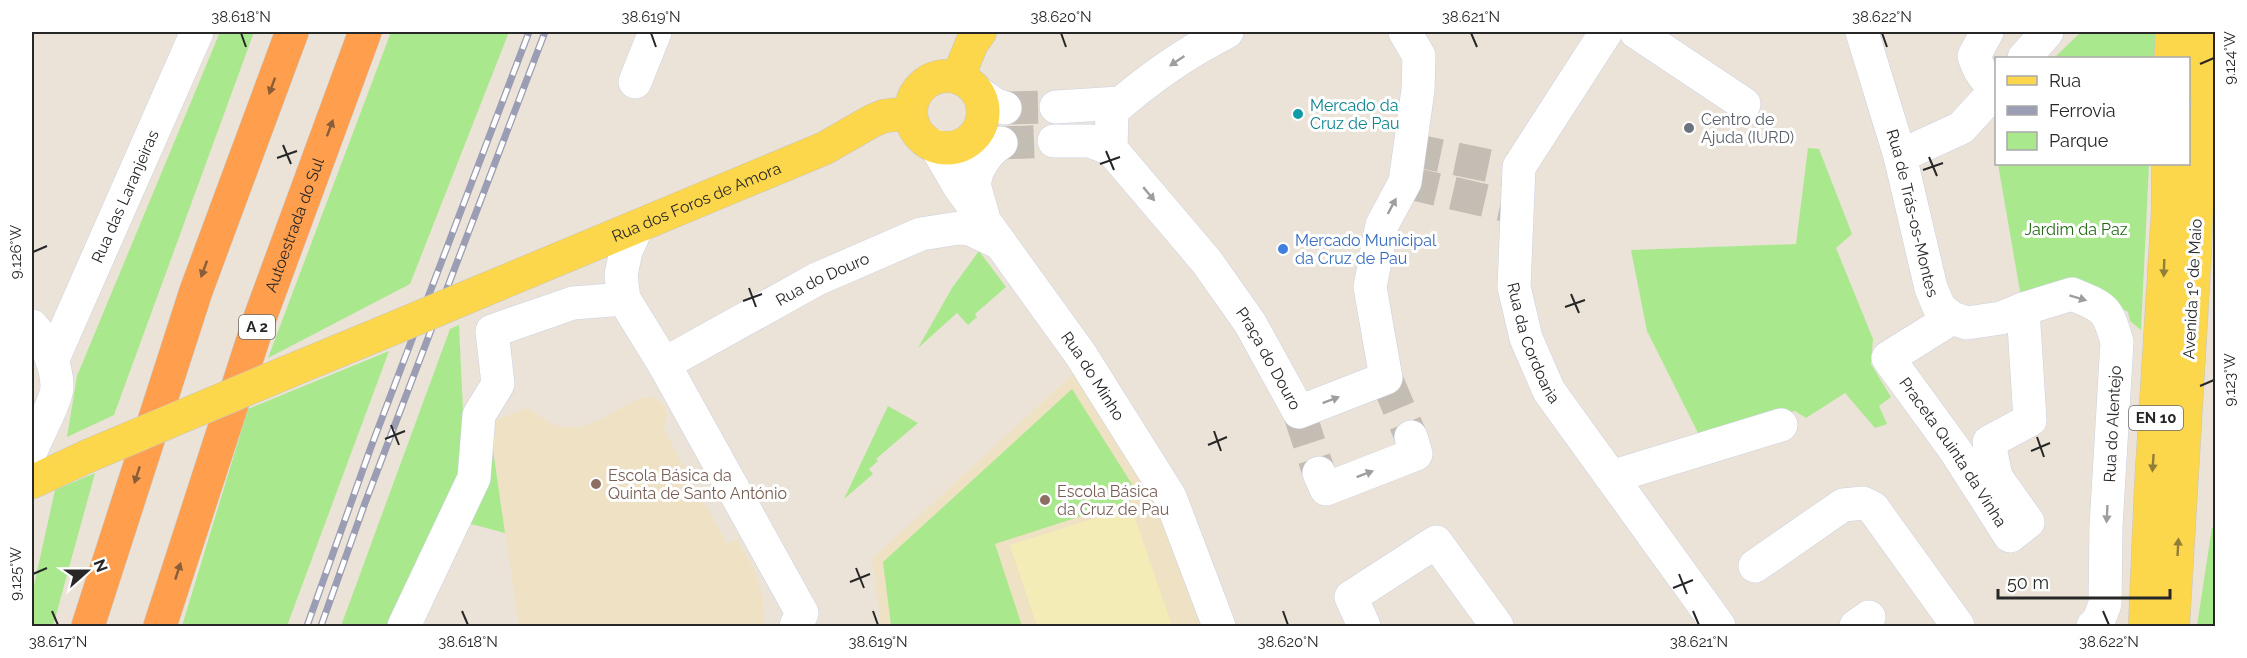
<svg xmlns="http://www.w3.org/2000/svg" width="2247" height="658" font-family="Raleway,sans-serif">
	<rect width="100%" height="100%" fill="#ebe3d7"/>
	<g fill="#efe2c4">
		<polygon points="1074,373 1130,457 1161,515 1202,626 881,626 872,559"/>
		<polygon points="654,397 665,406 667,415 664,426 666,434 727,544 737,539 754,569 763,597 764,626 519,626 489,422 528,408 551,424 568,428 581,427 599,420 640,398"/>
	</g>
	<g fill="#aae88e">
		<polygon points="220,32 254,32 114,415 67,437 77,376"/>
		<polygon points="391,32 509,32 410,284 268,358"/>
		<polygon points="2081,32 2157,32 2156,58 2054,58"/>
		<polygon points="1808,148 1819,149 1852,234 1836,248 1873,339 1871,364 1891,397 1879,406 1887,424 1875,428 1845,393 1806,418 1795,411 1699,435 1647,331 1631,250 1796,244"/>
		<polygon points="1998,164 2149,164 2141,330 2130,321 2128,312 2113,304 2023,309"/>
		<polygon points="979,251 1006,287 975,314 977,317 968,325 957,313 918,348 952,288"/>
		<polygon points="459,325 466,476 395,626 341,626 450,329"/>
		<polygon points="389,351 287,626 182,626 248,409"/>
		<polygon points="1072,389 1140,497 995,544 1022,626 891,626 883,562"/>
		<polygon points="888,406 918,423 876,459 878,461 869,469 873,474 844,499"/>
		<polygon points="489,422 505,533 460,521"/>
		<polygon points="95,473 53,626 32,626 32,594 55,490"/>
		<polygon points="2212,527 2216,532 2215,626 2197,626"/>
	</g>
	<polygon fill="#f4ecb6" points="1131,507 1172,626 1037,626 1010,545"/>
	<g fill="none" stroke-linecap="round" stroke-linejoin="round">
		<g stroke="#c4bdb4" stroke-width="33" stroke-dasharray="33 16" stroke-linecap="butt">
			<polyline points="1005,108 1056,107"/>
			<polyline points="1001,143 1054,141"/>
			<polyline points="1410,146 1413,150 1519,172"/>
			<polyline points="1405,182 1517,208"/>
			<polyline points="1386,378 1411,437"/>
			<polyline points="1299,412 1319,473"/>
		</g>
		<defs>
			<g id="minor">
				<path id="s1" d="M1227,32C1185,53 1147,80 1112,111L1111,149L1207,262L1250,323L1299,412L1386,378L1370,287L1382,225L1405,182L1418,90L1419,56L1405,32"/>
				<path id="s2" d="M1606,32L1519,167L1514,287L1526,338L1549,391L1719,626"/>
				<polyline points="1636,32 1744,104"/>
				<path id="s3" d="M1862,32L1900,156L1931,288L1939,307L1952,318L1967,323L2001,318L2023,309L2072,294C2105,308 2107,307 2117,342L2106,526L2105,604L2098,622L2093,626"/>
				<path d="M1987,32L1974,56C1979,71 1984,79 1996,87"/>
				<polyline points="2024,58 2047,32"/>
				<polyline points="635,82 655,32"/>
				<polyline points="977,92 996,105 1005,108"/>
				<polyline points="1056,107 1120,103"/>
				<polyline points="1054,141 1090,141 1111,149"/>
				<path id="s4" d="M935,145L959,186L1081,355L1170,497L1219,626"/>
				<polyline points="1900,156 1961,128 1996,90"/>
				<path d="M983,216C981,207 977,197 975,187C973,171 988,151 1001,143"/>
				<polyline points="637,227 626,251 621,275 624,299 664,364 802,613 796,626"/>
				<path id="s5" d="M1952,318L1888,358L1955,450L2010,536L2028,522L1996,477L1989,442L2030,420L2023,309"/>
				<path d="M32,326C46,341 57,366 57,387C57,399 37,436 32,449"/>
				<path id="s6" d="M52,361L197,32"/>
				<path id="s7" d="M664,364L817,279L921,234L959,228L970,229L1000,243"/>
				<polyline points="1319,473 1326,489 1416,454 1411,437"/>
				<polyline points="1611,477 1781,425"/>
				<polyline points="1755,566 1843,505 1863,503 1873,508 1958,626"/>
				<polyline points="404,626 474,478 479,415 498,384 492,331 573,303 624,299"/>
				<polyline points="1364,626 1351,597 1436,542 1497,626"/>
				<polyline points="1856,626 1869,617"/>
			</g>
			<g id="major">
				<polyline points="2171,58 2172,32"/>
				<circle cx="947" cy="112" r="36"/>
				<polyline points="958,77 972,43 980,32"/>
				<polyline points="2200,86 2204,32"/>
				<path id="s8" d="M482,291L825,148L872,121L884,116L911,113"/>
				<polyline points="285,373 394,328"/>
				<polyline points="32,482 88,456"/>
				<polyline points="2145,626 2151,485 2168,210 2168,164"/>
				<polyline points="2173,626 2195,252 2198,159 2216,60"/>
			</g>
			<g id="highway">
				<polyline points="88,626 196,291 292,32"/>
				<path id="s9" d="M160,626L261,315L365,32"/>
			</g>
		</defs>
		<use href="#minor" stroke="#ccd0e2" stroke-width="34"/>
		<use href="#major" stroke="#c7c7c7" stroke-width="34"/>
		<use href="#highway" stroke="#c7c7c7" stroke-width="34"/>
		<use href="#minor" stroke="#fff" stroke-width="33"/>
		<use href="#major" stroke="#fcd64b" stroke-width="33"/>
		<use href="#highway" stroke="#ff9f4e" stroke-width="33"/>
		<defs>
			<g id="rail">
				<polyline points="307,626 371,447 529,32"/>
				<polyline points="321,626 365,503 545,32"/>
			</g>
		</defs>
		<use href="#rail" stroke="#9a9db4" stroke-width="7"/>
		<use href="#rail" stroke="#fff" stroke-width="4.5" stroke-dasharray="14" stroke-linecap="butt"/>
		<defs>
			<g id="major-bridge">
				<polyline points="394,328 482,291"/>
				<polyline points="88,456 285,373"/>
			</g>
		</defs>
		<use href="#major-bridge" stroke="#c7c7c7" stroke-width="34" stroke-linecap="butt"/>
		<use href="#major-bridge" stroke="#fcd64b" stroke-width="33"/>
	</g>
	<defs><path id="oneway-solid" d="M-6-.8H1V-3.2L6.5 0L1 3.2V.8H-6Z" transform="scale(1.5)"/></defs>
	<g fill="#9e9e9e">
		<use href="#oneway-solid" transform="translate(1177 61) rotate(146)"/>
		<use href="#oneway-solid" transform="translate(1149 194) rotate(50)"/>
		<use href="#oneway-solid" transform="translate(1392 206) rotate(-62)"/>
		<use href="#oneway-solid" transform="translate(2078 298) rotate(17)"/>
		<use href="#oneway-solid" transform="translate(1331 400) rotate(-21)"/>
		<use href="#oneway-solid" transform="translate(1365 474) rotate(-21)"/>
		<use href="#oneway-solid" transform="translate(2107 514) rotate(93)"/>
	</g>
	<g fill="#885d39">
		<use href="#oneway-solid" transform="translate(272 86) rotate(110)"/>
		<use href="#oneway-solid" transform="translate(330 128) rotate(-70)"/>
		<use href="#oneway-solid" transform="translate(204 269) rotate(110)"/>
		<use href="#oneway-solid" transform="translate(137 475) rotate(108)"/>
		<use href="#oneway-solid" transform="translate(178 571) rotate(-72)"/>
	</g>
	<g fill="#927e39">
		<use href="#oneway-solid" transform="translate(2164 268) rotate(92)"/>
		<use href="#oneway-solid" transform="translate(2153 463) rotate(94)"/>
		<use href="#oneway-solid" transform="translate(2178 547) rotate(-87)"/>
	</g>
	<path fill="none" stroke="#272727" stroke-width="2" d="M241,33L246,47M651,33L656,47M1061,33L1066,47M1471,33L1477,47M1882,33L1887,47M2200,64L2214,58M283,145L291,164M1106,151L1114,170M1929,157L1937,176M277,158L297,151M1100,164L1120,157M1923,170L1943,163M33,252L47,246M749,288L756,307M1571,294L1579,313M743,301L762,294M1565,307L1585,300M2200,386L2214,380M391,425L399,445M1214,431L1221,451M2037,437L2044,457M385,439L405,431M1208,445L1227,437M2031,451L2050,443M856,568L864,588M33,574L47,568M1679,574L1687,594M850,582L870,574M1673,588L1693,580M52,611L58,625M462,611L468,625M873,611L878,625M1283,611L1288,625M1693,611L1699,625M2103,611L2109,625"/>
	<circle fill="#0f9aa8" stroke="#fff" stroke-width="2" cx="1298" cy="114" r="6"/>
	<circle fill="#6b7280" stroke="#fff" stroke-width="2" cx="1689" cy="128" r="6"/>
	<circle fill="#3f7fe0" stroke="#fff" stroke-width="2" cx="1283" cy="249" r="6"/>
	<g fill="#8d6e63" stroke="#fff" stroke-width="2">
		<circle cx="596" cy="484" r="6"/>
		<circle cx="1045" cy="500" r="6"/>
	</g>
	<g text-anchor="middle" stroke-width="6" stroke-linejoin="round" paint-order="stroke">
		<g fill="#fff" stroke="#686868" stroke-width="1.5">
			<rect x="239" y="315" width="36" height="24" rx="4.5"/>
			<rect x="2129" y="406" width="54" height="24" rx="4.5"/>
		</g>
		<g font-size="15" font-weight="bold" fill="#272727">
			<text x="257" y="332">A 2</text>
			<text x="2156" y="423">EN 10</text>
		</g>
		<g font-size="16" fill="#0d838f" stroke="#fff" text-anchor="start">
			<text x="1310" y="111">Mercado da<tspan x="1310" dy="18">Cruz de Pau</tspan></text>
		</g>
		<g font-size="16" fill="#5b616d" stroke="#fff" text-anchor="start">
			<text x="1701" y="125">Centro de<tspan x="1701" dy="18">Ajuda (IURD)</tspan></text>
		</g>
		<g font-size="16" fill="#272727" stroke="#fff">
			<text dy="6" stroke="none"><textPath href="#s6" startOffset="180">Rua das Laranjeiras</textPath></text>
			<text dy="6" stroke="none"><textPath href="#s8" startOffset="232">Rua dos Foros de Amora</textPath></text>
			<text dy="6" stroke="none"><textPath href="#s3" startOffset="188">Rua de Trás-os-Montes</textPath></text>
			<text dy="6" stroke="none"><textPath href="#s9" startOffset="423">Autoestrada do Sul</textPath></text>
			<text dy="6" stroke="none"><textPath href="#s7" startOffset="180">Rua do Douro</textPath></text>
			<text transform="translate(2192 289) rotate(-87)" y="6">Avenida 1º de Maio</text>
			<text dy="6" stroke="none"><textPath href="#s2" startOffset="340">Rua da Cordoaria</textPath></text>
			<text dy="6" stroke="none"><textPath href="#s1" startOffset="441">Praça do Douro</textPath></text>
			<text dy="6" stroke="none"><textPath href="#s4" startOffset="280">Rua do Minho</textPath></text>
			<text transform="translate(2112 424) rotate(-87)" y="6">Rua do Alentejo</text>
			<text dy="6" stroke="none"><textPath href="#s5" startOffset="190">Praceta Quinta da Vinha</textPath></text>
		</g>
		<g font-size="16" fill="#236813" stroke="#fff">
			<text x="2076" y="235">Jardim da Paz</text>
		</g>
		<g font-size="16" fill="#366cbe" stroke="#fff" text-anchor="start">
			<text x="1295" y="246">Mercado Municipal<tspan x="1295" dy="18">da Cruz de Pau</tspan></text>
		</g>
		<g font-size="16" fill="#785e54" stroke="#fff" text-anchor="start">
			<text x="608" y="481">Escola Básica da<tspan x="608" dy="18">Quinta de Santo António</tspan></text>
			<text x="1057" y="497">Escola Básica<tspan x="1057" dy="18">da Cruz de Pau</tspan></text>
		</g>
	</g>
	<rect width="2247" height="658" fill="none" stroke="#ffffff" stroke-width="66"/>
	<rect x="1995" y="57" width="195" height="108" fill="#ffffff" stroke="#a9a9a9" stroke-width="1.5"/>
	<rect x="2007" y="76" width="30" height="9" fill="#fcd64b" stroke="#a9a9a9" stroke-width="1.5"/>
	<text x="2049" y="87" font-size="18" fill="#272727">Rua</text>
	<rect x="2007" y="106" width="30" height="9" fill="#9a9db4" stroke="#a9a9a9" stroke-width="1.5"/>
	<text x="2049" y="117" font-size="18" fill="#272727">Ferrovia</text>
	<rect x="2007" y="132" width="30" height="18" fill="#aae88e" stroke="#a9a9a9" stroke-width="1.5"/>
	<text x="2049" y="147" font-size="18" fill="#272727">Parque</text>
	<g transform="translate(87 571) rotate(69)" stroke="#ffffff" stroke-width="4.5" paint-order="stroke">
	<path d="M0-4.5L10 22L0 15L-10 22Z" fill="#272727"/>
	<text y="-9" font-size="16" font-weight="bold" text-anchor="middle" fill="#272727">N</text>
	</g>
	<path d="M1998 589v9h172v-9" fill="none" stroke="#272727" stroke-width="3"/>
	<text x="2007" y="589" font-size="18" fill="#272727" stroke="#ffffff" stroke-width="4.5" paint-order="stroke">50 m</text>
	<rect x="33" y="33" width="2181" height="592" fill="none" stroke="#272727" stroke-width="2"/>
	<g font-size="15" text-anchor="middle" fill="#272727">
		<text x="241" y="22">38.618°N</text>
		<text x="651" y="22">38.619°N</text>
		<text x="1061" y="22">38.620°N</text>
		<text x="1471" y="22">38.621°N</text>
		<text x="1882" y="22">38.622°N</text>
		<text transform="translate(2230 58) rotate(-90)" y="5">9.124°W</text>
		<text transform="translate(16 252) rotate(-90)" y="5">9.126°W</text>
		<text transform="translate(2230 380) rotate(-90)" y="5">9.123°W</text>
		<text transform="translate(16 574) rotate(-90)" y="5">9.125°W</text>
		<text x="58" y="647">38.617°N</text>
		<text x="468" y="647">38.618°N</text>
		<text x="878" y="647">38.619°N</text>
		<text x="1288" y="647">38.620°N</text>
		<text x="1699" y="647">38.621°N</text>
		<text x="2109" y="647">38.622°N</text>
	</g>
</svg>
